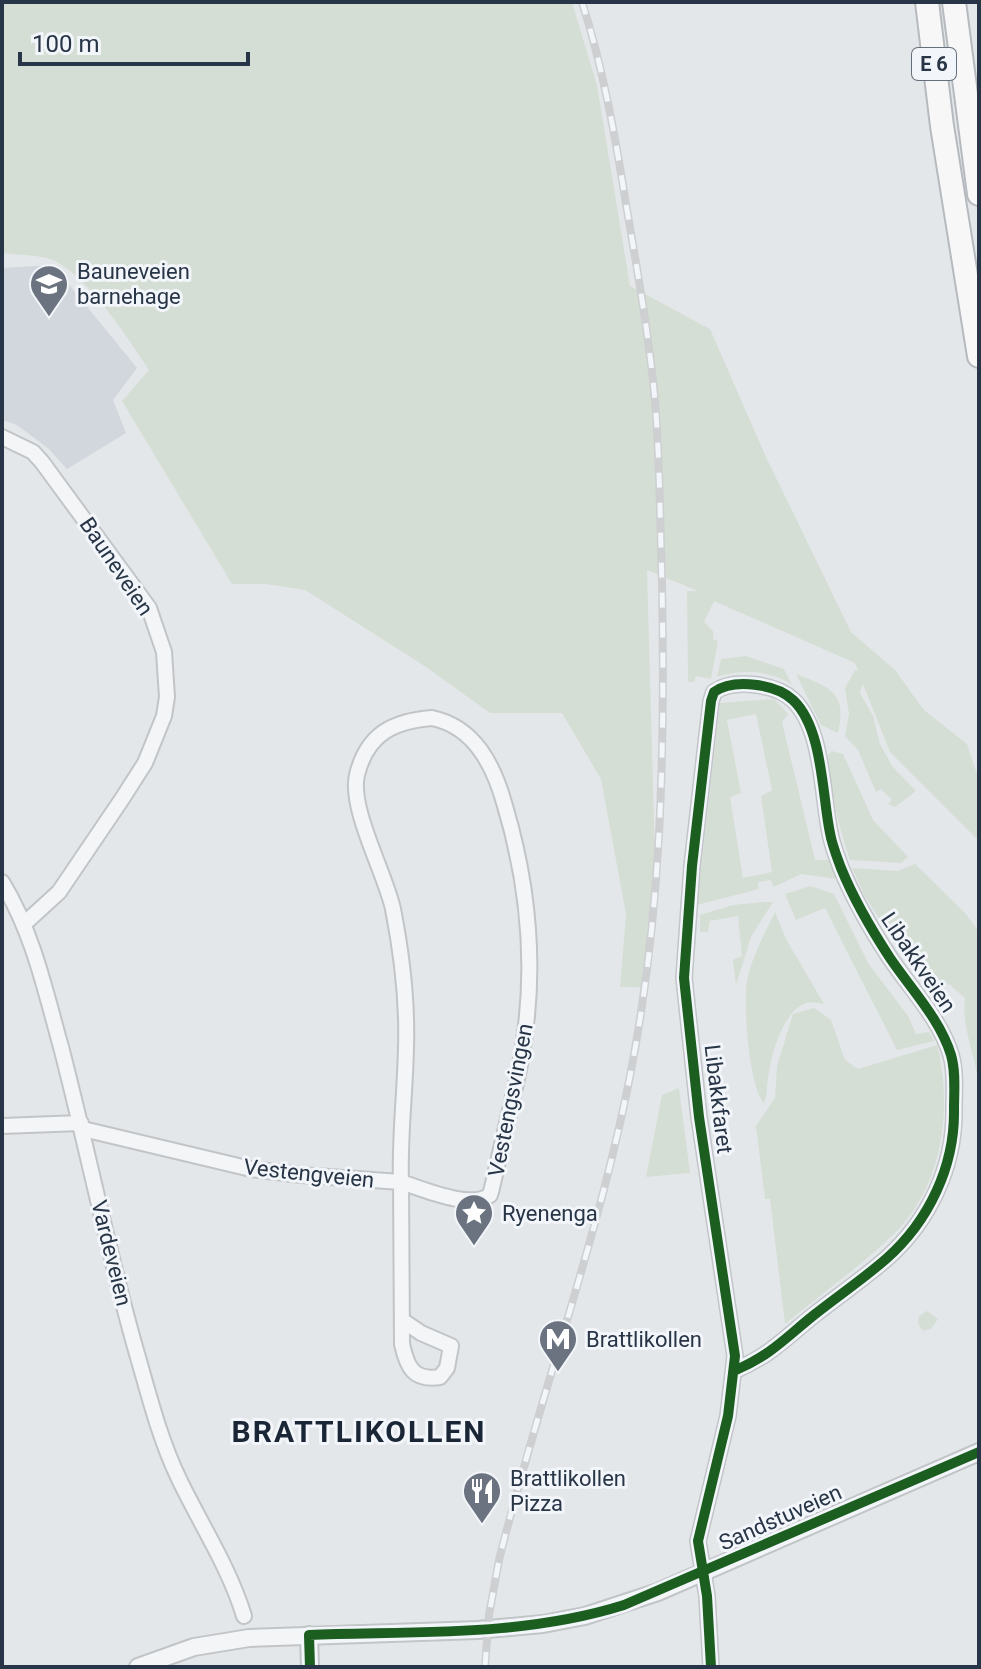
<svg xmlns="http://www.w3.org/2000/svg" width="981" height="1669" font-family="Roboto,sans-serif">
	<rect width="100%" height="100%" fill="#e4e7ea"/>
	<polygon fill="#d2d7dd" points="53,265 137,368 113,400 126,433 67,469 49,449 17,425 2,420 2,268"/>
	<g fill="#d5ded4" fill-rule="evenodd">
		<path d="M2,2H572L597,85L630,286L710,329L766,457L851,632L895,670L924,710L967,744L979,780V841L890,752L863,684L860,693L873,716L880,744L892,766L916,791L895,807L888,804L892,800L881,789L876,792L858,750L845,736L849,714L845,688L855,670L858,671L855,663L714,601L704,622L713,631V639L718,641L711,679L696,676L694,682H688L687,591H698L647,570L655,857L642,987H620L626,914L601,779L562,713H490L426,667L305,590L265,584H232L122,401L149,370C128,338 90,280 57,262C46,255 16,255 2,253Z"/>
		<path d="M746,656L784,669L792,685C772,670 740,669 717,677L721,659Z"/>
		<path d="M796,674C829,687 848,692 838,733L821,725Z"/>
		<path d="M774,699L788,714L782,722L815,860H828L837,879L801,874L776,886H773L771,880L758,882L759,889L697,905L720,703ZM756,714L772,790L761,796L772,872L743,878L730,797L741,793L727,720Z"/>
		<path d="M832,751L843,754L873,820L908,857L901,863L850,860C838,825 831,792 828,755Z"/>
		<path d="M915,864L965,913L979,932V1087C976,1057 961,1027 965,998L948,983L936,1000L912,964L920,958L893,922L885,927L864,895L852,868L898,871Z"/>
		<polygon points="810,886 834,894 868,963 908,1016 916,1034 929,1032 934,1041 897,1050 825,908 796,920 785,894"/>
		<polygon points="763,902 773,902 751,937 736,985 733,960 742,956 738,916 710,921 708,932 700,932 700,915 733,905"/>
		<path d="M775,912L786,939L824,1004C818,1003 811,1001 806,1003C782,1012 771,1056 768,1079C766,1088 768,1095 764,1103C749,1090 743,1002 747,981C752,956 764,935 775,912Z"/>
		<path d="M814,1008L831,1020L845,1060L858,1069L937,1045C953,1108 943,1186 894,1234C861,1266 821,1294 785,1324L770,1199H765L756,1126L775,1098L777,1066L793,1014Z"/>
		<polygon points="679,1088 690,1173 646,1177 662,1095"/>
		<polygon points="927,1311 938,1319 931,1329 923,1331 918,1323 919,1316"/>
	</g>
	<g fill="none" stroke-linecap="round" stroke-linejoin="round">
		<defs>
			<g id="minor">
				<polyline points="2,437 33,452 42,462 149,608 164,652 167,697 164,716 145,763 122,799 59,892 24,924"/>
				<path d="M432,718C475,727 494,766 505,806C530,890 537,977 520,1064C512,1105 501,1147 492,1188L490,1195C471,1210 423,1189 401,1182C399,1127 408,1073 406,1018C405,982 400,945 393,909C385,873 349,808 357,775C367,734 393,721 432,718Z"/>
				<path d="M2,882C33,933 45,990 61,1047C87,1147 107,1248 135,1347C148,1391 159,1438 179,1479C201,1525 229,1567 244,1616"/>
				<polyline points="2,1126 81,1123"/>
				<path d="M83,1129L251,1169L301,1175L401,1182L402,1344C407,1367 413,1381 440,1377L447,1368L451,1346L421,1333L402,1320"/>
				<path d="M711,1667L707,1596L698,1541L728,1416L735,1356L699,1117L684,978L692,866L711,701L714,692C734,678 776,684 793,700C823,728 822,795 830,833C832,845 837,857 841,868C854,900 871,929 890,958C911,989 940,1019 951,1055C956,1072 954,1092 954,1109C955,1166 929,1221 886,1259C863,1279 838,1296 814,1315C784,1339 772,1354 736,1370"/>
			</g>
			<g id="tertiary">
				<polyline points="309,1635 310,1667"/>
				<polyline points="138,1667 194,1647 249,1638 478,1630 543,1624 585,1616 658,1592 979,1452"/>
			</g>
			<g id="trunk">
				<polyline points="927,2 942,126 979,356"/>
				<polyline points="954,2 979,194"/>
			</g>
		</defs>
		<use href="#minor" stroke="#c2c5c8" stroke-width="18"/>
		<use href="#tertiary" stroke="#c2c5c8" stroke-width="20"/>
		<use href="#trunk" stroke="#b6babf" stroke-width="26"/>
		<use href="#minor" stroke="#f3f5f6" stroke-width="14"/>
		<use href="#tertiary" stroke="#f3f5f6" stroke-width="16"/>
		<use href="#trunk" stroke="#f7f7f8" stroke-width="22"/>
		<defs>
			<path id="rail" d="M485,1667L489,1615L499,1560C539,1398 598,1240 630,1076C662,913 665,750 662,584C660,523 660,462 655,401C649,335 637,269 626,204C615,135 603,68 582,2"/>
		</defs>
		<use href="#rail" stroke="#cdcfd1" stroke-width="8"/>
		<use href="#rail" stroke="#f2f5f9" stroke-width="5" stroke-dasharray="15" stroke-linecap="butt"/>
		<defs>
			<g id="cycleway">
				<path d="M310,1667L309,1635C415,1631 522,1637 624,1605L979,1452"/>
				<path d="M711,1667L707,1596L698,1541L728,1416L735,1356L699,1117L684,978L692,866L711,701L714,692C734,678 776,684 793,700C823,728 822,795 830,833C832,845 837,857 841,868C854,900 871,929 890,958C911,989 940,1019 951,1055C956,1072 954,1092 954,1109C955,1166 929,1221 886,1259C863,1279 838,1296 814,1315C784,1339 772,1354 736,1370"/>
			</g>
		</defs>
		<use href="#cycleway" stroke="#f2f5f9" stroke-width="15"/>
		<use href="#cycleway" stroke="#1b5e20" stroke-width="10"/>
	</g>
	<defs>
		<symbol id="school-pin" viewBox="-11 -11 22 30"><path d="M0 17L-7.5 6A9.5 9.5 0 1 1 7.5 6Z" fill="#6a737f" stroke="#f2f5f9"/><path d="M0-5L7-2L0 1L-7-2ZM-4 1L0 2.5L4 1V4Q0 6-4 4Z" fill="#fff"/></symbol>
		<symbol id="sight-pin" viewBox="-11 -11 22 30"><path d="M0 17L-7.5 6A9.5 9.5 0 1 1 7.5 6Z" fill="#6a737f" stroke="#f2f5f9"/><path d="M0-6L1.8-2.2L6-1.7L2.9 1.2L3.7 5.4L0 3.3L-3.7 5.4L-2.9 1.2L-6-1.7L-1.8-2.2Z" fill="#fff"/></symbol>
		<symbol id="metro-pin" viewBox="-11 -11 22 30"><path d="M0 17L-7.5 6A9.5 9.5 0 1 1 7.5 6Z" fill="#6a737f" stroke="#f2f5f9"/><path d="M-5.5 5V-5H-3L0 0L3-5H5.5V5H3V-.5L0 4L-3-.5V5Z" fill="#fff"/></symbol>
		<symbol id="restaurant-pin" viewBox="-11 -11 22 30"><path d="M0 17L-7.5 6A9.5 9.5 0 1 1 7.5 6Z" fill="#6a737f" stroke="#f2f5f9"/><path d="M-5-6h1v4h1v-4h1v4h1v-4h1v5L-1.5 .5V6h-2V.5L-5-1ZM5-6V6H3V1.5H1.5Q1.5-4 5-6Z" fill="#fff"/></symbol>
	</defs>
	<g fill-rule="evenodd">
		<use href="#school-pin" x="27" y="262" width="44" height="60"/>
		<use href="#sight-pin" x="452" y="1191" width="44" height="60"/>
		<use href="#metro-pin" x="536" y="1317" width="44" height="60"/>
		<use href="#restaurant-pin" x="460" y="1469" width="44" height="60"/>
	</g>
	<g text-anchor="middle" stroke-width="6" stroke-linejoin="round" paint-order="stroke">
		<rect fill="#f2f5f9" stroke="#656f7c" stroke-width="2" x="912" y="48" width="44" height="32" rx="6"/>
		<g font-size="20" font-weight="bold" fill="#283546">
			<text x="934" y="71">E 6</text>
		</g>
		<g font-size="22" fill="#283546" stroke="#f2f5f9" text-anchor="start">
			<text x="77" y="279">Bauneveien<tspan x="77" dy="25">barnehage</tspan></text>
			<text x="502" y="1221">Ryenenga</text>
			<text x="586" y="1347">Brattlikollen</text>
			<text x="510" y="1486">Brattlikollen<tspan x="510" dy="25">Pizza</tspan></text>
		</g>
		<g font-size="22" fill="#283546" stroke="#f2f5f9">
			<text transform="translate(117 566) rotate(56)" y="8">Bauneveien</text>
			<text transform="translate(919 962) rotate(56)" y="8">Libakkveien</text>
			<text transform="translate(719 1099) rotate(83)" y="8">Libakkfaret</text>
			<text transform="translate(510 1100) rotate(-79)" y="8">Vestengsvingen</text>
			<text transform="translate(309 1173) rotate(6)" y="8">Vestengveien</text>
			<text transform="translate(112 1253) rotate(76)" y="8">Vardeveien</text>
			<text transform="translate(780 1517) rotate(-24)" y="8">Sandstuveien</text>
		</g>
		<g font-size="30" font-weight="bold" letter-spacing="2" fill="#1a2636" stroke="#f2f5f9">
			<text x="359" y="1442">BRATTLIKOLLEN</text>
		</g>
	</g>
	<rect width="981" height="1669" fill="none" stroke="#283546" stroke-width="8"/>
	<path d="M20 52v12h228v-12" fill="none" stroke="#283546" stroke-width="4"/>
	<text x="32" y="52" font-size="24" fill="#283546" stroke="#f2f5f9" stroke-width="6" paint-order="stroke">100 m</text>
</svg>
